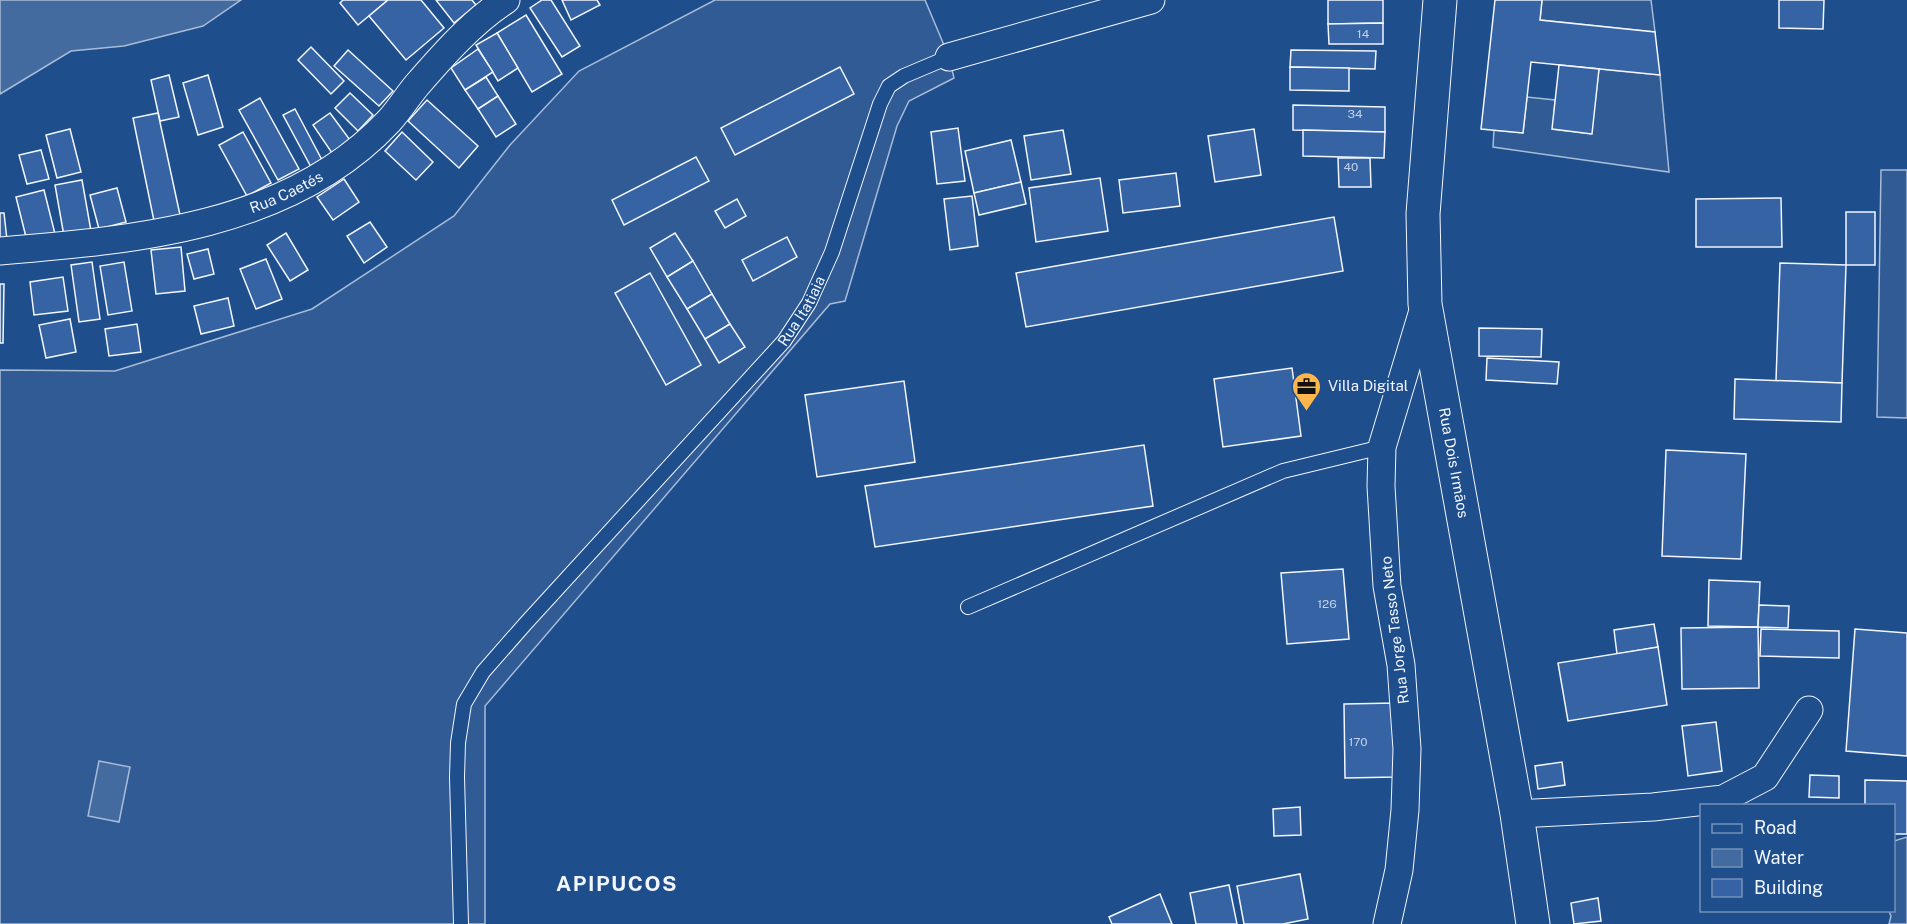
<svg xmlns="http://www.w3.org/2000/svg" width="1907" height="924" font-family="'Public Sans',sans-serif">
	<rect width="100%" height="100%" fill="#1f4e8c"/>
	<g fill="#305b95" stroke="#a8bbd7" stroke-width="1.5">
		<polygon points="715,0 925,0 949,57 954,78 909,101 897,126 845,301 830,304 485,706 485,924 0,924 0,370 115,371 312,309 454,216 510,145 579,71"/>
		<polygon points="1542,0 1651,0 1655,32 1540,20"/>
		<polygon points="1599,69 1660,75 1669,172 1493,147 1494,130 1523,133 1527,97 1555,100 1553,129 1591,134"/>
		<polygon points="1881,170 1907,170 1907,418 1877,417"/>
		<polygon points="1907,837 1907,924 1889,924 1891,916 1889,911 1894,910 1894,841"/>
	</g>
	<g fill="#446ba0" stroke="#a8bbd7" stroke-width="1.5">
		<polygon points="0,0 241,0 203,26 124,46 71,51 0,94"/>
		<polygon points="99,761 130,767 119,822 88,816"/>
	</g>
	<g fill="#3563a3" stroke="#f2f6ff" stroke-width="1.5">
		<polygon points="343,0 388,0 358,25 340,3"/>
		<polygon points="388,0 421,0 444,28 406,60 369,16"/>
		<polygon points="436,0 472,0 476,5 454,23"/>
		<polygon points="542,0 551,0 580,46 562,57 530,8"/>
		<polygon points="562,0 597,0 600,5 571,20"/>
		<polygon points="1328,0 1383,0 1383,23 1328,24"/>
		<polygon points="1495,0 1542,0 1540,20 1655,32 1660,75 1531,62 1523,133 1481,129"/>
		<polygon points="1779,0 1824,0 1823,29 1779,28"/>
		<polygon points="526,15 562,74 532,92 497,33"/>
		<polygon points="1383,23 1383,44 1329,44 1328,24"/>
		<polygon points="497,33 518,68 498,81 476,45"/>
		<polygon points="311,47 344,81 331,94 298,60"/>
		<polygon points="478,49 493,72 465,90 451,68"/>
		<polygon points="348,50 393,91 379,106 334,66"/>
		<polygon points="1291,50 1376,51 1375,69 1290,67"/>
		<polygon points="1559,65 1599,69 1592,134 1552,129"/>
		<polygon points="840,67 854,94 735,155 721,128"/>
		<polygon points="1290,67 1349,68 1349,91 1290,90"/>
		<polygon points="169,75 179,117 160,121 151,80"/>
		<polygon points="208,75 223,127 198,135 183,83"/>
		<polygon points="486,77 498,96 478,109 465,90"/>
		<polygon points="350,93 373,115 358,131 335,108"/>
		<polygon points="498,96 516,124 496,137 478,109"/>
		<polygon points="260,98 299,169 278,180 239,110"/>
		<polygon points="427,100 478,146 459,168 408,121"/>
		<polygon points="1293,105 1385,107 1385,132 1293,130"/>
		<polygon points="295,109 322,160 311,167 283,115"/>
		<polygon points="158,113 180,215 154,221 133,118"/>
		<polygon points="330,113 350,140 332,153 313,125"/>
		<polygon points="958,128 965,181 937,184 931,132"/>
		<polygon points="70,129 81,172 57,178 46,135"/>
		<polygon points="1254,129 1261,175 1215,182 1208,136"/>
		<polygon points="1063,130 1071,174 1031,180 1024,136"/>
		<polygon points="1303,130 1385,132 1384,158 1303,156"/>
		<polygon points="243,132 271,183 247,196 219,145"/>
		<polygon points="402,132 433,162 416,180 385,151"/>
		<polygon points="1011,140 1021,182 974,193 965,151"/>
		<polygon points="41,150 49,179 27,184 19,155"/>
		<polygon points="696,157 709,181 624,225 612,200"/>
		<polygon points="1338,158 1370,158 1371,187 1339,187"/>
		<polygon points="1176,173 1180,206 1123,213 1119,180"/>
		<polygon points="1100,178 1108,231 1036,242 1029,188"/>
		<polygon points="344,179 359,202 333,220 317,197"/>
		<polygon points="82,180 91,231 64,236 55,185"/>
		<polygon points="1021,182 1026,204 979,215 974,193"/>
		<polygon points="117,188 126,222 99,229 90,195"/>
		<polygon points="44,190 56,238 28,245 16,197"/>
		<polygon points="972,196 978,246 950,250 944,199"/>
		<polygon points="1781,198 1782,247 1696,247 1696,199"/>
		<polygon points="737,199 746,216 725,228 715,211"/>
		<rect x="1846" y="212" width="29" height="53"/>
		<polygon points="0,213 4,213 7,240 0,241"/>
		<polygon points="1334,217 1343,271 1026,327 1016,273"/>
		<polygon points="370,222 387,247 364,263 347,236"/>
		<polygon points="286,233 308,270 290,281 267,245"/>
		<polygon points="675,233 693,261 667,277 650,248"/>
		<polygon points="787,237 797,257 753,281 742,260"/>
		<polygon points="181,247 185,291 156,294 151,250"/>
		<polygon points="208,249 214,274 194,279 187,254"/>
		<polygon points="266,259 282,299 256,309 240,269"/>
		<polygon points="693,261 712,294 687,309 667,277"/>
		<polygon points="92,262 100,319 79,322 71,265"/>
		<polygon points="124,262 132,311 108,315 100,266"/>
		<polygon points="1780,263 1846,265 1842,383 1776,381"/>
		<polygon points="650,273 701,365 666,385 615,293"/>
		<polygon points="63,277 68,311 34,315 30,282"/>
		<polygon points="0,284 4,284 3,343 0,343"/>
		<polygon points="712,294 730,324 705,339 687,309"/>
		<polygon points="228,298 234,326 201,334 194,306"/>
		<polygon points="70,319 76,352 46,358 39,325"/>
		<polygon points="137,324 141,352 109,356 105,329"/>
		<polygon points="730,324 745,347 719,363 705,339"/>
		<polygon points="1479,328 1542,329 1541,357 1479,356"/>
		<polygon points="1487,358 1559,362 1557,384 1486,380"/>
		<polygon points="1292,368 1301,436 1223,447 1214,379"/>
		<polygon points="1735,379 1842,383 1841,422 1734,419"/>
		<polygon points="904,381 915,462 817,477 805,395"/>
		<polygon points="1144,445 1153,506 875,547 865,486"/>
		<polygon points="1666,450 1746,454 1741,559 1662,556"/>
		<polygon points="1343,569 1349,639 1287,644 1281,573"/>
		<polygon points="1709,580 1760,582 1758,627 1708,626"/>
		<polygon points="1759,605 1789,606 1788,628 1758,627"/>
		<polygon points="1654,624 1658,647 1617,654 1614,630"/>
		<polygon points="1758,627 1759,688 1682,689 1681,628"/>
		<polygon points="1761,629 1839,631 1839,658 1760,656"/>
		<polygon points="1855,629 1907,633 1907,756 1846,751"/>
		<polygon points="1658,647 1667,705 1568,721 1558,663"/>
		<polygon points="1395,703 1396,777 1345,778 1344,704"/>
		<polygon points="1716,722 1722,771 1688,776 1682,726"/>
		<polygon points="1562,762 1565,785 1538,789 1535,766"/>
		<polygon points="1810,775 1839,776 1839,798 1809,797"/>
		<polygon points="1865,780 1907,781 1907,834 1894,834 1894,806 1865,806"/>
		<polygon points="1300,807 1301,835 1274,836 1273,809"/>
		<polygon points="1300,874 1308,919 1283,924 1244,924 1237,886"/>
		<polygon points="1229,885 1237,924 1196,924 1190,893"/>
		<polygon points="1160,894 1172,924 1112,924 1109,917"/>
		<polygon points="1598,898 1601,921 1574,924 1571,903"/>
	</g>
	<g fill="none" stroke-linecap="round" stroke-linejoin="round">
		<defs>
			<g id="service">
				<polyline points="968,607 1283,471 1382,447"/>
				<path id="s1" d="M461,924L457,777L458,743L464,704L483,672L526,623L784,341L809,303L832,252L880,104L889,86L904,76L949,57"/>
			</g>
			<g id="minor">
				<polyline points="949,57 1151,0"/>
				<path id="s2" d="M0,251C136,240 290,227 389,121C399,110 407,97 417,85C443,55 472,22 506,0"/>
				<polyline points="1517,814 1653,807 1723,799 1765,777 1809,710"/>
				<polyline points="1387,924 1399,870 1405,810 1407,749 1401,665 1387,586 1381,486 1382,447 1425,304"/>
			</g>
			<g id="secondary">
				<path id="s3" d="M1440,0L1423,214L1425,304L1517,814L1533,924"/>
			</g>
		</defs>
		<use href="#service" stroke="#f2f6ff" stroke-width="16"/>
		<use href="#minor" stroke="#f2f6ff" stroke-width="29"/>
		<use href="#secondary" stroke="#f2f6ff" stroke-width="35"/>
		<use href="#service" stroke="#1f4e8c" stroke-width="14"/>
		<use href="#minor" stroke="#1f4e8c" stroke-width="27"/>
		<use href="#secondary" stroke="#1f4e8c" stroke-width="33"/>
	</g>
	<defs>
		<symbol id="office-pin" viewBox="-11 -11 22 30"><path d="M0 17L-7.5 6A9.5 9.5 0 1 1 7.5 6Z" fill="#ffb74d" stroke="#1f4e8c"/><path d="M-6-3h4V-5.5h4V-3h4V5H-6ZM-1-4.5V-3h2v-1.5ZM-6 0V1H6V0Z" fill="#111"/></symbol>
	</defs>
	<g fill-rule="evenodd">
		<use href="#office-pin" x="1290" y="370" width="33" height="45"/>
	</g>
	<g text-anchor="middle" stroke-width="4.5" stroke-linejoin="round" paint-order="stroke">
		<g font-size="12" fill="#c3d1e8">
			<text x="1363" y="38">14</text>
			<text x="1355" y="118">34</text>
			<text x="1351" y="171">40</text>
			<text x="1327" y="608">126</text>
			<text x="1358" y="746">170</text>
		</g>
		<g font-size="15" fill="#f2f6ff" stroke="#1f4e8c">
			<text dy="5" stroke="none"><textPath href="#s2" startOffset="294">Rua Caetés</textPath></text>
			<text dy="5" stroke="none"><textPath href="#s1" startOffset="740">Rua Itatiaia</textPath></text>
			<text dy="5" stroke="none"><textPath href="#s3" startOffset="466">Rua Dois Irmãos</textPath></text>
			<text transform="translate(1395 630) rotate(-97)" y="5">Rua Jorge Tasso Neto</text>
		</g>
		<g font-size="15" fill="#f2f6ff" stroke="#1f4e8c" text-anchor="start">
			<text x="1328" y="391">Villa Digital</text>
		</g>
		<g font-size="21" font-weight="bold" letter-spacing="1.5" fill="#f2f6ff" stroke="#1f4e8c">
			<text x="617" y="891">APIPUCOS</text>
		</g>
	</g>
	<rect x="1700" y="804" width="195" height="108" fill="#1f4e8c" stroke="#7391ba" stroke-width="1.5"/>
	<rect x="1712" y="824" width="30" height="9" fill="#1f4e8c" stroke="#7391ba" stroke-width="1.5"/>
	<text x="1754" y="834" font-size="18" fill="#f2f6ff">Road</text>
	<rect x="1712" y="849" width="30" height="18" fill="#446ba0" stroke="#7391ba" stroke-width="1.5"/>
	<text x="1754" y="864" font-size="18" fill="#f2f6ff">Water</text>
	<rect x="1712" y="879" width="30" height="18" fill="#3563a3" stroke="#7391ba" stroke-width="1.5"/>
	<text x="1754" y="894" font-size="18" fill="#f2f6ff">Building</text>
</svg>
